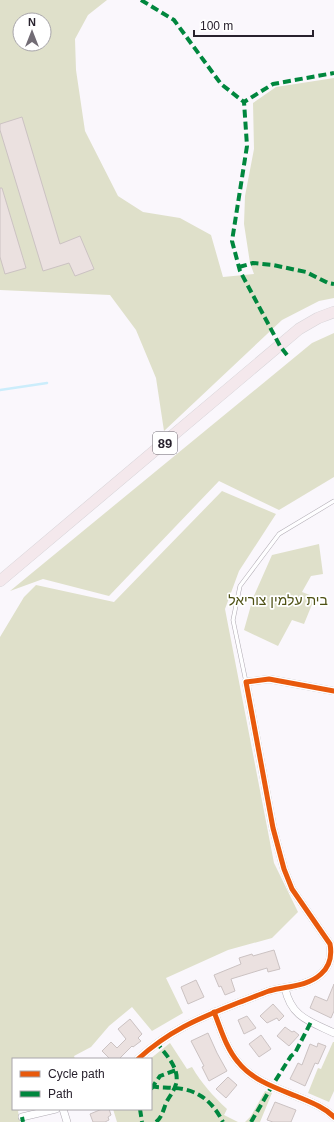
<svg xmlns="http://www.w3.org/2000/svg" width="334" height="1122" font-family="Helvetica,Heebo,sans-serif">
	<rect width="100%" height="100%" fill="#faf7fc"/>
	<g fill="#dfe0ca" fill-rule="evenodd">
		<path d="M0,0H107L88,15L75,39L76,70L85,131L118,196L143,212L180,218L211,235L223,277L254,274L250,263L244,224L245,196L254,149L253,103L276,87L334,78V298L319,301L282,320L164,431L156,378L136,330L110,295L0,290ZM20,20H44V44H20Z"/>
		<polygon points="334,333 334,477 279,510 219,481 109,596 43,579 10,591 312,343"/>
		<polygon points="222,491 276,514 239,571 225,609 274,863 298,912 272,938 228,950 166,978 183,1013 152,1031 132,1007 109,1026 91,1047 74,1056 75,1059 13,1059 13,1109 23,1109 18,1111 20,1122 0,1122 0,637 24,597 36,585 114,602"/>
		<polygon points="319,544 323,574 311,576 302,592 315,597 304,624 292,620 278,646 244,630 253,598 272,555"/>
		<polygon points="333,1042 334,1042 334,1091 329,1102 308,1093 318,1068 321,1069"/>
		<path d="M170,1043L187,1069L192,1067C202,1084 213,1096 227,1109L224,1115L238,1122H117L113,1109H151V1059H150Z"/>
		<polygon points="265,1091 272,1093 260,1122 245,1122 251,1116"/>
	</g>
	<g fill="none" stroke-linecap="round" stroke-linejoin="round">
		<polyline stroke="#cbedfb" stroke-width="2.5" points="0,390 47,383"/>
	</g>
	<g fill="#ebe1e0" stroke="#cbc2c2">
		<polygon points="22,117 60,244 80,236 94,269 75,276 69,263 43,271 0,130 0,124"/>
		<polygon points="0,188 2,188 26,268 5,274 0,257"/>
		<polygon points="274,950 280,969 268,972 267,968 231,979 235,991 225,995 221,986 219,987 214,975 241,964 239,958 252,954 253,956"/>
		<polygon points="196,980 204,997 188,1004 181,987"/>
		<polygon points="334,984 334,1011 331,1018 310,1008 315,996 327,1001"/>
		<polygon points="273,1004 284,1016 279,1021 277,1018 267,1023 260,1016"/>
		<polygon points="247,1016 256,1028 244,1034 238,1020"/>
		<polygon points="130,1019 142,1034 138,1038 141,1041 133,1047 132,1046 119,1059 110,1059 102,1051 111,1042 117,1048 126,1039 118,1029"/>
		<polygon points="285,1027 292,1032 294,1031 299,1035 289,1046 277,1036"/>
		<polygon points="208,1033 217,1053 227,1071 209,1081 202,1067 204,1066 191,1041"/>
		<polygon points="261,1035 271,1049 259,1057 249,1044"/>
		<polygon points="318,1043 326,1046 318,1064 315,1063 305,1086 290,1079 298,1063 302,1065 310,1044 317,1047"/>
		<polygon points="228,1077 237,1085 226,1098 216,1089"/>
		<polygon points="275,1102 296,1110 291,1122 273,1122 267,1120"/>
		<polygon points="102,1109 109,1109 111,1115 108,1117 109,1120 105,1122 93,1122 90,1114"/>
	</g>
	<g fill="none" stroke-linecap="round" stroke-linejoin="round">
		<defs>
			<polyline id="service" points="246,682 233,620 240,586 279,534 334,501"/>
			<g id="minor">
				<path d="M285,988C291,1017 309,1021 334,1033"/>
				<path d="M214,1012C221,1029 226,1048 238,1062C252,1080 276,1088 296,1096C310,1102 324,1107 334,1117"/>
				<path d="M138,1059C169,1031 197,1019 235,1004C246,1000 258,995 269,991C286,986 307,987 321,974C330,966 332,955 330,944L292,889L284,869L273,828L246,682L269,679L334,691"/>
				<polyline points="63,1109 67,1122"/>
				<polyline points="22,1117 56,1109"/>
			</g>
			<polyline id="trunk" points="0,581 299,329 318,318 334,312"/>
		</defs>
		<use href="#service" stroke="#b1acb4" stroke-width="4.5"/>
		<use href="#minor" stroke="#b1acb4" stroke-width="8"/>
		<use href="#trunk" stroke="#d7d4d8" stroke-width="12"/>
		<use href="#service" stroke="#fefeff" stroke-width="3.5"/>
		<use href="#minor" stroke="#fefeff" stroke-width="7"/>
		<use href="#trunk" stroke="#f4e8ec" stroke-width="11"/>
		<g stroke="#00873e" stroke-width="4" stroke-dasharray="8 4" stroke-linecap="butt">
			<polyline points="141,0 174,20 221,84 244,102"/>
			<polyline points="239,267 253,263 273,265 306,272 328,283 334,284"/>
			<polyline points="287,355 280,346 240,271 232,241 247,146 244,102 273,84 334,73"/>
			<path d="M151,1086C159,1088 165,1087 173,1088C198,1089 212,1101 223,1122"/>
			<polyline points="151,1089 160,1076 176,1070"/>
			<polyline points="140,1109 142,1122"/>
			<polyline points="22,1117 23,1122"/>
			<path d="M156,1122C162,1117 163,1111 166,1103C169,1097 174,1091 176,1084C180,1068 166,1055 157,1043"/>
			<polyline points="251,1122 272,1086 291,1056 295,1053 311,1022"/>
		</g>
		<defs>
			<g id="cycleway">
				<path d="M214,1012C221,1029 226,1048 238,1062C252,1080 276,1088 296,1096C310,1102 324,1107 334,1117"/>
				<path d="M138,1059C169,1031 197,1019 235,1004C246,1000 258,995 269,991C286,986 307,987 321,974C330,966 332,955 330,944L292,889L284,869L273,828L246,682L269,679L334,691"/>
			</g>
		</defs>
		<use href="#cycleway" stroke="#fff" stroke-width="8"/>
		<use href="#cycleway" stroke="#e8590c" stroke-width="5"/>
	</g>
	<g text-anchor="middle" stroke-width="3.5" stroke-linejoin="round" paint-order="stroke">
		<rect fill="#fff" stroke="#68646c" stroke-width="1" x="153" y="432" width="24" height="22" rx="3"/>
		<g font-size="13" font-weight="bold" fill="#28212d">
			<text x="165" y="448">89</text>
		</g>
		<g font-size="14" fill="#4e5115" stroke="#fff">
			<text x="278" y="605">בית עלמין צוריאל</text>
		</g>
	</g>
	<rect x="12" y="1058" width="140" height="52" fill="#ffffff" stroke="#a9a6ab"/>
	<rect x="20" y="1071" width="20" height="6" fill="#e8590c" stroke="#a9a6ab"/>
	<text x="48" y="1078" font-size="12" fill="#28212d">Cycle path</text>
	<rect x="20" y="1091" width="20" height="6" fill="#00873e" stroke="#a9a6ab"/>
	<text x="48" y="1098" font-size="12" fill="#28212d">Path</text>
	<g transform="translate(32 32)"><circle r="19" fill="#ffffff" stroke="#a9a6ab"/>
	<path d="M0-3L7 15L0 10L-7 15Z" fill="#726c75"/>
	<text y="-6" font-size="11" font-weight="bold" text-anchor="middle" fill="#28212d">N</text>
	</g>
	<path d="M194 30v6h119v-6" fill="none" stroke="#28212d" stroke-width="2"/>
	<text x="200" y="30" font-size="12" fill="#28212d" stroke="#ffffff" stroke-width="3" paint-order="stroke">100 m</text>
</svg>
